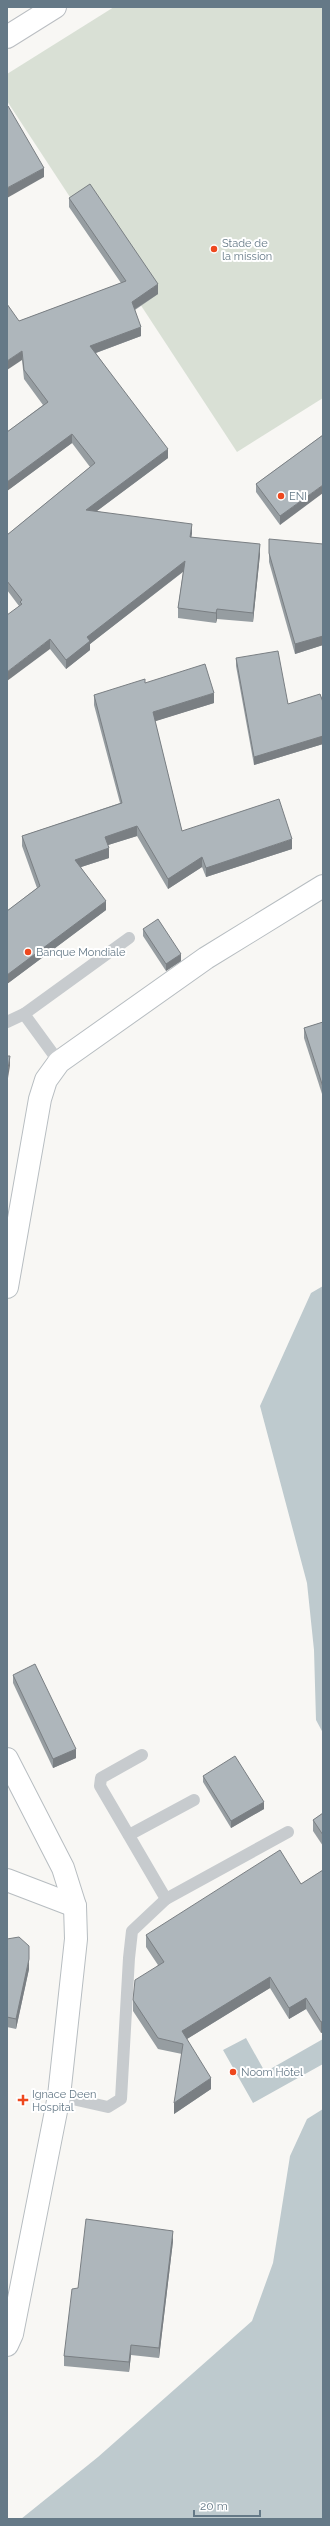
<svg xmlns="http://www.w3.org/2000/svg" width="330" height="2526" font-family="Raleway,sans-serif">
	<rect width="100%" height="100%" fill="#f8f7f4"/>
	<polygon fill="#d9e0d5" points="114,7 323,8 323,398 237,452 7,101 7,74"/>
	<g fill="#becace">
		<polygon points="323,1286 323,1733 316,1720 314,1650 307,1583 260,1406 311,1293"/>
		<polygon points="246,2038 265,2072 323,2039 323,2064 253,2103 223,2050"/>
		<polygon points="323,2109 323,2519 21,2519 98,2457 252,2321 273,2263 290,2156 307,2119"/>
	</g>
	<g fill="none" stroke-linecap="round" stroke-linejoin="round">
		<defs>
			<g id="secondary">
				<polyline points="7,1287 40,1099 46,1080 59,1062 206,958 323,886"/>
				<polyline points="7,1759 63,1868 75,1906 76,1939 59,2096 12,2334 7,2345"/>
				<polyline points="7,1880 75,1906"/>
			</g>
			<polyline id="primary" points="7,37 55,7"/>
		</defs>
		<use href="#secondary" stroke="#b7bdc1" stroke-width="24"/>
		<use href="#primary" stroke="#babec2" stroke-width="24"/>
		<g stroke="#c7cbce" stroke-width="12">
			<polyline points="24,1014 129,938"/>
			<polyline points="7,1022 24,1014 59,1062"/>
			<polyline points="129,1835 194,1800"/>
			<polyline points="166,1899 288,1832"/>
			<polyline points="59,2096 108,2107 121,2099 129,1958 132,1931 166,1899 100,1786 101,1778 142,1755"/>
		</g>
		<use href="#secondary" stroke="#fff" stroke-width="22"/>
		<use href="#primary" stroke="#fff" stroke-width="22"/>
	</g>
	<g fill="#969da1">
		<polygon points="69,198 158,294 135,310 141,336 96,353 168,458 97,511 192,533 191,537 260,554 253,622 217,619 216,623 178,618 178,608 183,572 90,644 90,650 66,669 50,649 19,606 7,590 7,535 90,467 72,443 7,491 7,432 43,405 24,379 22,360 19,321 121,283 69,207"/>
		<polygon points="323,435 280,525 256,492 256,484"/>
		<polygon points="323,544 323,645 295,654 269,562 269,553"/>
		<polygon points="236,658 288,704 323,702 323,744 254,765 236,666"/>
		<polygon points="145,683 214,703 155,721 182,831 292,849 206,877 202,867 168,889 137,836 108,845 109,858 81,867 106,910 7,984 7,911 37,888 22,846 22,836 120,803 94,705 94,695"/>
		<polygon points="143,929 181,961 166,971 143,936"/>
		<polygon points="323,1022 323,1097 304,1038 304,1028"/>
		<polygon points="13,1675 76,1758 53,1768 13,1683"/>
		<polygon points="203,1776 264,1809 231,1828 203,1782"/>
		<polygon points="323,1813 323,1846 313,1831 313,1820"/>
		<polygon points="323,1870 323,2032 321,2033 306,2009 289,2019 270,1988 187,2039 211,2089 174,2114 182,2054 158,2049 133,2011 133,2000 158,1965 146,1947 146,1935 301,1884"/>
		<polygon points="7,1939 29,1969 16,2029 7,2027"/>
		<polygon points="173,2241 159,2358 131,2355 129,2372 64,2366 64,2356 78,2288"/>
	</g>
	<g fill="#7a7f83">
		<polygon points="44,168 44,177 7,198 7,188"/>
		<polygon points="158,284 158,294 132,311 132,302"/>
		<polygon points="141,327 141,336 90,355 90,346"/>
		<polygon points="22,351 22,360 7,370 7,361"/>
		<polygon points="72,434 72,443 7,491 7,482"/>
		<polygon points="168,449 168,458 86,519 86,510"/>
		<polygon points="323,485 323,493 280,525 280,516"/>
		<polygon points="192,524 192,533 190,547 190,537"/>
		<polygon points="260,544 260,554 253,622 253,613"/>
		<polygon points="185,561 185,570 90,644 90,650 66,669 66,660 87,637"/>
		<polygon points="217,609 217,619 216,623 216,613"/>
		<polygon points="323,636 323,645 295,654 295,644"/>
		<polygon points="50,639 50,649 7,681 7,672"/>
		<polygon points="214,693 214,703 153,722 153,712"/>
		<polygon points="323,736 323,744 254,765 254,757"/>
		<polygon points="137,826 137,836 105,846 105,837"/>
		<polygon points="292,839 292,849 206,877 206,868"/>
		<polygon points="109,848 109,858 75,869 75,860"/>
		<polygon points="202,857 202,867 168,889 168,879"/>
		<polygon points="106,901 106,910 7,984 7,975"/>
		<polygon points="181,954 181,961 166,971 166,964"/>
		<polygon points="10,1056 10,1066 7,1084 7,1075"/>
		<polygon points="76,1749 76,1758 53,1768 53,1759"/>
		<polygon points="264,1802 264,1809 231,1828 231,1821"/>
		<polygon points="29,1959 29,1969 16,2029 16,2019"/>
		<polygon points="270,1977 270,1988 182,2042 182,2031"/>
		<polygon points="306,1998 306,2009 289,2019 289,2008"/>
		<polygon points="323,2021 323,2032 321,2033 321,2022"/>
		<polygon points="8,2068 8,2078 7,2081 7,2071"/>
		<polygon points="211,2078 211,2089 174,2114 174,2103"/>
		<polygon points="173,2231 173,2241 159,2358 159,2348"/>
		<polygon points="131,2345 131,2355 129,2372 129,2362"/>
	</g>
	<g fill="#aeb6bb" stroke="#7a7f83">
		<polygon points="7,106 8,106 44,168 7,188"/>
		<polygon points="90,184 158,284 132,302 141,327 90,346 168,449 86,510 192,524 190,537 260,544 253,613 217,609 216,613 178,608 185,561 87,637 90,641 66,660 50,639 7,672 7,615 22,604 20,602 22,600 7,581 7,535 95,463 72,434 7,482 7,432 48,402 24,370 22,351 7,361 7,304 19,321 126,281 69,198"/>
		<polygon points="323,435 323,485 280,516 256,484"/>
		<polygon points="269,539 323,544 323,636 295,644 269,553"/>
		<polygon points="278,651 288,704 320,694 323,702 323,736 254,757 236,658"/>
		<polygon points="205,664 214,693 153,712 182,831 279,799 292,839 206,868 202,857 168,879 137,826 105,837 109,848 75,860 106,901 7,975 7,911 40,886 22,836 122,803 94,695 145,679 145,683"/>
		<polygon points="158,919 181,954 166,964 143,929"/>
		<polygon points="323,1022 323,1087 304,1028"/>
		<polygon points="7,1056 10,1056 7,1075"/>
		<polygon points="35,1664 76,1749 53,1759 13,1675"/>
		<polygon points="235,1756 264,1802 231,1821 203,1776"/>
		<polygon points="323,1813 323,1835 313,1820"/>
		<polygon points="280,1850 301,1884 323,1870 323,2021 321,2022 306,1998 289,2008 270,1977 182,2031 211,2078 174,2103 183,2044 158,2038 133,2000 135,1980 164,1962 146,1935"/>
		<polygon points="19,1937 29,1946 29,1959 16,2019 7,2017 7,1939"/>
		<polygon points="86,2219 173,2231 159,2348 131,2345 129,2362 64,2356 72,2289 78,2288"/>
	</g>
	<g fill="#ee481e" stroke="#fff" stroke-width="1.5">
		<circle cx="214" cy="249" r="4"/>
		<circle cx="281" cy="496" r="4"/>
		<circle cx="28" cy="952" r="4"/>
		<circle cx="233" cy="2072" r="4"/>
		<path d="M21 2094h4v4h4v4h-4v4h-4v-4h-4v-4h4z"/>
	</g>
	<g text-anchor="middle" stroke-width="4" stroke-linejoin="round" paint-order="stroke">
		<g font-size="11" fill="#657987" stroke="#fff" text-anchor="start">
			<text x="222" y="247">Stade de<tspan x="222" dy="13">la mission</tspan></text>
			<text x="289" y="500">ENI</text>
			<text x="36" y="956">Banque Mondiale</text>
			<text x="241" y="2076">Noom Hôtel</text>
			<text x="32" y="2098">Ignace Deen<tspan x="32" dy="13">Hospital</tspan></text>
		</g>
	</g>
	<rect width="330" height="2526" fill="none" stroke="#657987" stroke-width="16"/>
	<path d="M194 2510v6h66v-6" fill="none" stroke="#657987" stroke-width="2"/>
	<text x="200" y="2510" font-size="12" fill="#657987" stroke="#ffffff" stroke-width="3" paint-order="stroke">20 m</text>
</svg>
